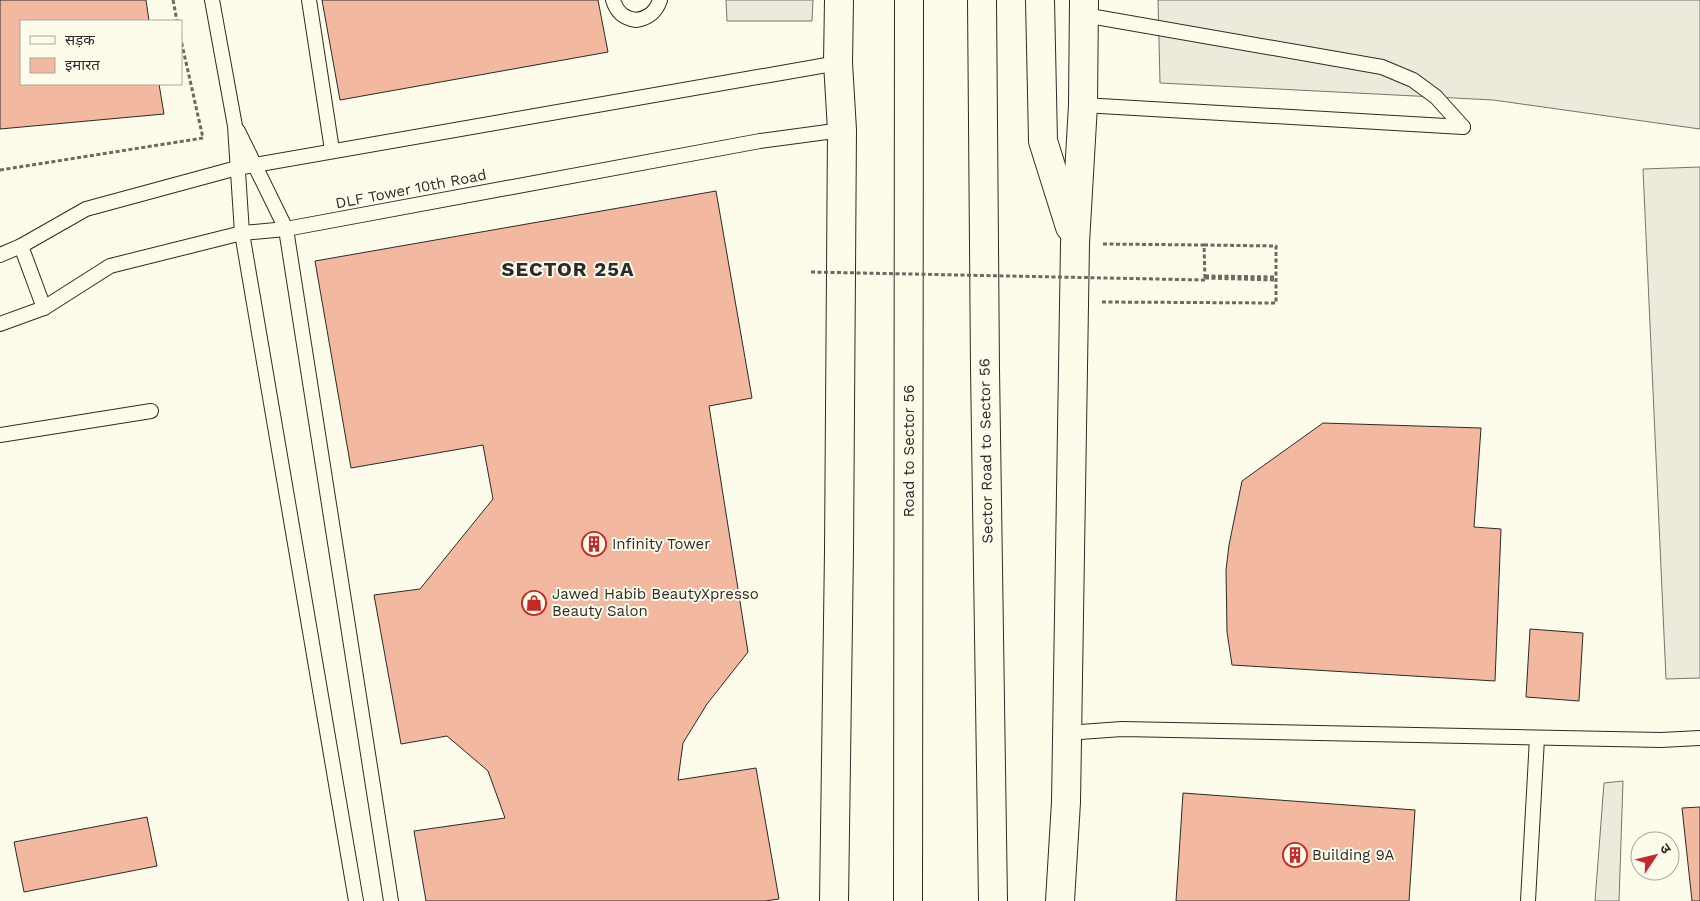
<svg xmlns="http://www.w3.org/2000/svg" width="1700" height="901" font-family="'Work Sans','Noto Sans Devanagari',sans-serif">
	<rect width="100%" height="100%" fill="#fdfbea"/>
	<polygon fill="#ecebdb" stroke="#74746e" points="1623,781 1619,901 1595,901 1604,783"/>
	<g fill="#eceadb" stroke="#74746e">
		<polygon points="726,0 813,0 812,21 727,21"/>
		<polygon points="1158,0 1700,0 1700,129 1493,100 1160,83"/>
		<polygon points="1700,167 1700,678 1666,679 1643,169"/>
	</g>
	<g fill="#f2b8a0" stroke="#2b2b2b">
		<polygon points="0,0 146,0 149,21 21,21 21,84 159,84 164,114 0,129"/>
		<polygon points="322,0 598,0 608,52 340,100"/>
		<polygon points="716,191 752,398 709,406 748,652 707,704 683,743 678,780 756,768 779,899 765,901 426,901 414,831 505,818 488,771 447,736 401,744 374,595 420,589 493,499 483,445 351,468 315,261"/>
		<polygon points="1323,423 1481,428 1474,527 1501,529 1495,681 1232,665 1227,632 1226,570 1229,545 1242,481"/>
		<polygon points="1530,629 1583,633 1579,701 1526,697"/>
		<polygon points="1183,793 1415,810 1409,901 1176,901"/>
		<polygon points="1700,807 1700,901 1692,901 1682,808"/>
		<polygon points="147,817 157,866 24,892 14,842"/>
	</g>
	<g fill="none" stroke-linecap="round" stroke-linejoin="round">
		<defs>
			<g id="lane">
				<polyline points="212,0 235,126 242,233 356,901"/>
				<polyline points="309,0 332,150"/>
				<path d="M613,0C617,13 624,18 636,20C649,18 656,12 660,0"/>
				<polyline points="1084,15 1382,67 1413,80 1436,97 1463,127"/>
				<polyline points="1083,105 1463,127"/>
				<polyline points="238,131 286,229 391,901"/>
				<polyline points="21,246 44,308"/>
				<polyline points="0,255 21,246 86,209 237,168 838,63"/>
				<polyline points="0,324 44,308 110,266 242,233 286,229 760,141 842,130"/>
				<polyline points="0,435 151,411"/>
				<polyline points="1066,733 1122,729 1661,740 1700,738"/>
				<polyline points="1528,901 1537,738"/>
			</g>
			<g id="secondary">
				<polyline points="982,0 985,369 993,901"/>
				<polyline points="1040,0 1043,141 1070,227"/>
				<polyline points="834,901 839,551 842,130 838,63 839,0"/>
				<polyline points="908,901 909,0"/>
				<polyline points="1060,901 1066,802 1075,243 1083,105 1084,0"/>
			</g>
		</defs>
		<use href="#lane" stroke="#2b2b2b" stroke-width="16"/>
		<use href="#secondary" stroke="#2b2b2b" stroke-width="30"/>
		<g stroke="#6a6964" stroke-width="3" stroke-dasharray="4 2.5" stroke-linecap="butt">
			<polyline points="173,0 177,21"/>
			<polyline points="0,170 203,138 181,40"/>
			<polyline points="1103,244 1204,245 1205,280"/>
			<polyline points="1205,276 1276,277"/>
			<polyline points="1205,278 1276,280"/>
			<polyline points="1102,302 1276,303 1276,246 1204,245"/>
		</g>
		<use href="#lane" stroke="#fdfbea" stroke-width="14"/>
		<use href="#secondary" stroke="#fdfbea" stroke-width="28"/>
		<polyline stroke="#6a6964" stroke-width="3" stroke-dasharray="4 2.5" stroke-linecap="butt" points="811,272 1205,280"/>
	</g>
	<defs>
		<symbol id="building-ring" viewBox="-11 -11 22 22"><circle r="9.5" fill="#fdfbea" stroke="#c62828" stroke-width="1.5"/><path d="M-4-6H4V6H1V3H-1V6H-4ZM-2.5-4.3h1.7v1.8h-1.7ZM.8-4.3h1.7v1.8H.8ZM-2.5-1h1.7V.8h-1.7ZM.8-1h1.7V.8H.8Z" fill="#c62828"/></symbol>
		<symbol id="shop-ring" viewBox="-11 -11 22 22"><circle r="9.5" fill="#fdfbea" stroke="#c62828" stroke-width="1.5"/><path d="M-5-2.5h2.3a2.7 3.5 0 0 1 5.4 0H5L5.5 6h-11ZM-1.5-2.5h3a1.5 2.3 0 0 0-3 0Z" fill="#c62828"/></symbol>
	</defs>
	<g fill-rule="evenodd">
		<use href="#building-ring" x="580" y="530" width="28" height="28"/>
		<use href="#shop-ring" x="520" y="589" width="28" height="28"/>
		<use href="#building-ring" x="1281" y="841" width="28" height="28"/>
	</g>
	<g text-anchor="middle" stroke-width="4" stroke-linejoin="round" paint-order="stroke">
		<g font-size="15" fill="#2b2b2b" stroke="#fdfbea">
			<text transform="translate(411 189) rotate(-11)" y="5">DLF Tower 10th Road</text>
			<text transform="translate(909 451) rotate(-90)" y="5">Road to Sector 56</text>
			<text transform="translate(986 451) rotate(-91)" y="5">Sector Road to Sector 56</text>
		</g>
		<g font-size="15" fill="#2b2b2b" stroke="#fdfbea" text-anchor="start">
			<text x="612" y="549">Infinity Tower</text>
			<text x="552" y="599">Jawed Habib BeautyXpresso<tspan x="552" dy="17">Beauty Salon</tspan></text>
			<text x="1312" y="860">Building 9A</text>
		</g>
		<g font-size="20" font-weight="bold" letter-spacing="1" fill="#2b2b2b" stroke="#fdfbea">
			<text x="568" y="276">SECTOR 25A</text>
		</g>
	</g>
	<rect x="20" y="20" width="162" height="65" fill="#fdfbea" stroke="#a9a89e"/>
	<rect x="30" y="36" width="25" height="8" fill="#fdfbea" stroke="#a9a89e"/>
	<text x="65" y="45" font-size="15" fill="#2b2b2b">सड़क</text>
	<rect x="30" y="58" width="25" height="15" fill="#f2b8a0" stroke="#a9a89e"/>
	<text x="65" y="70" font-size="15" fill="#2b2b2b">इमारत</text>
	<g transform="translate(1655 856) rotate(55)"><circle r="24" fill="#fdfbea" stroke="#a9a89e"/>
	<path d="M0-4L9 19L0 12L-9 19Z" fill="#c62828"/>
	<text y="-8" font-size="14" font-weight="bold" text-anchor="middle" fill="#2b2b2b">उ</text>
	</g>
</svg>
